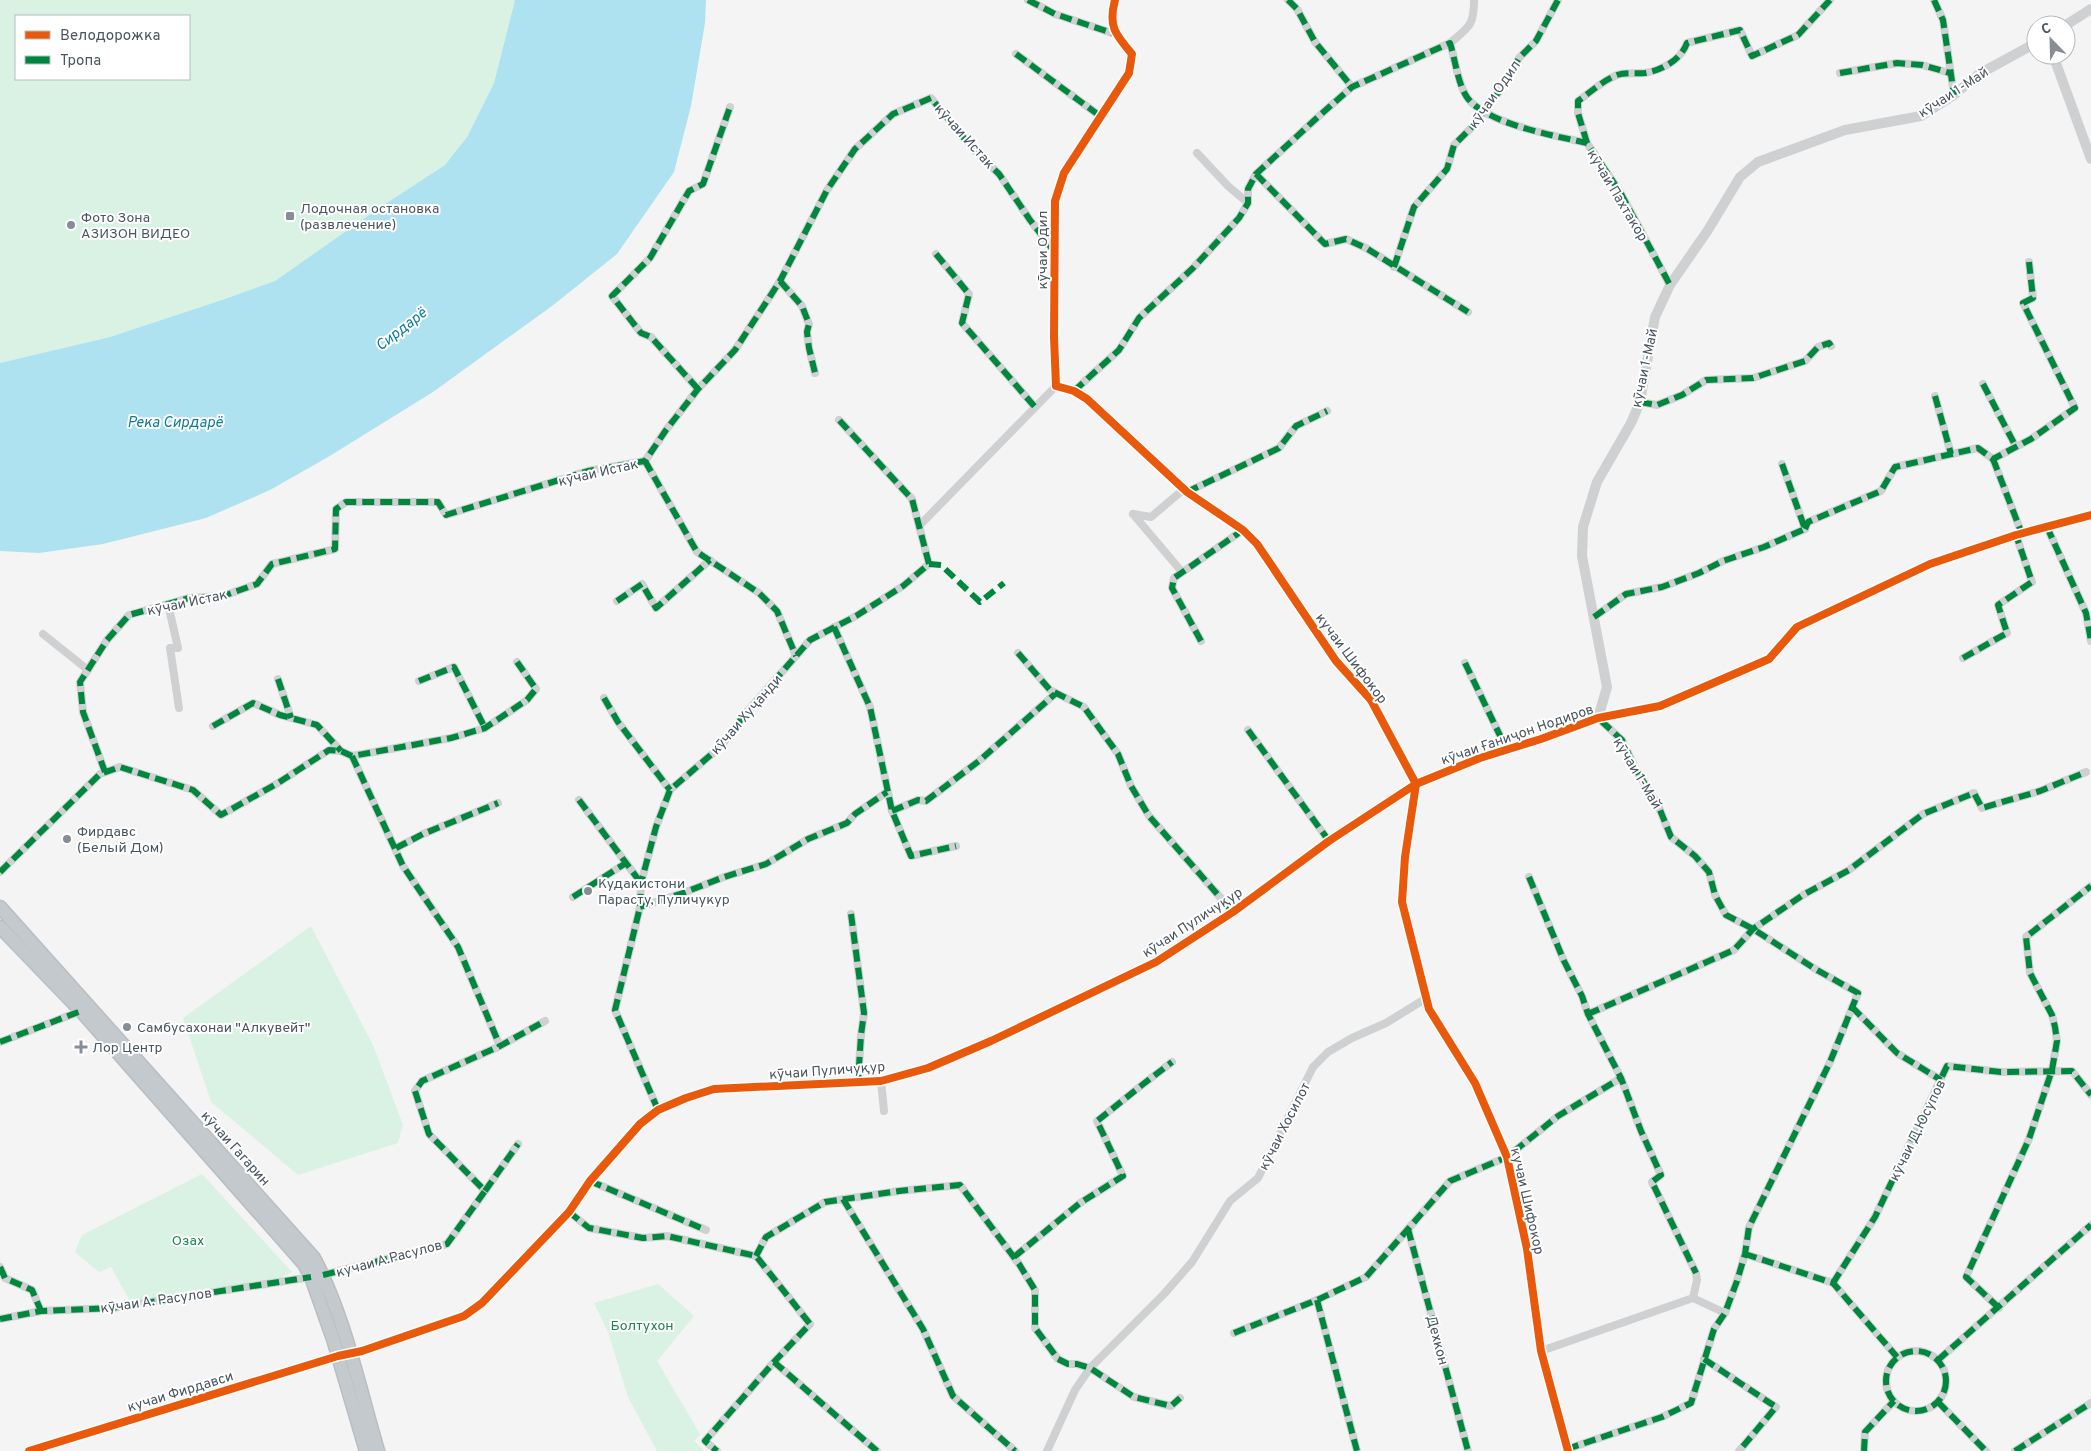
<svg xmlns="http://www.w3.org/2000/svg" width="2091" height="1451" font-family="Overpass,sans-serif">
	<rect width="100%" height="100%" fill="#f4f4f4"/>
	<g fill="#d9f2e3" fill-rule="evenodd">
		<path d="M0,0H515L494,83L467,137L445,165L379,208L275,281L222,300L110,337L0,363ZM16,16H189V79H16Z"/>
		<polygon points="311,926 373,1045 403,1125 398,1143 298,1175 211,1102 183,1018"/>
		<polygon points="202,1174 292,1272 277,1280 130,1301 111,1267 99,1272 75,1252 82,1235"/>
		<polygon points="658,1284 694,1316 657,1361 700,1434 694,1441 705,1451 657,1451 628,1397 608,1332 594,1303"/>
	</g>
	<polygon fill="#aee2f0" points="515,0 706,0 705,23 691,106 674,172 617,254 552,306 433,392 328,457 270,490 206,518 103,544 39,553 0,551 0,363 110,337 222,300 275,281 379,208 445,165 467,137 494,83"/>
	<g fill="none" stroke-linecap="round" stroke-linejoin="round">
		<defs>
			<g id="trunk">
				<path d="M0,907L314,1258C345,1317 359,1387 378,1451"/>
				<polyline points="0,927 81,1011 304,1264 311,1277 333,1339 366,1451"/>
			</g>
		</defs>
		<use href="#trunk" stroke="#b9bec3" stroke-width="15"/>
		<g stroke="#ced0d2" stroke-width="8">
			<polyline points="1028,0 1055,14 1115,34"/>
			<path d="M1115,0C1108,26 1115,34 1132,54L1129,73L1064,173L1055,201L1054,337L1056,386L1074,391L1087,399L1187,492L1243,530L1257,544L1336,661L1371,700L1416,784"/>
			<polyline points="1288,0 1297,9 1315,42 1352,87"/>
			<polyline points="1934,0 1943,20 1954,95"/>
			<path d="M1450,43C1469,27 1474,26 1474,0"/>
			<polyline points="1016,54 1100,116"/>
			<polyline points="1840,73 1897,63 1922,65 1950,73"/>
			<path d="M1587,143L1578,113V101C1591,92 1602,81 1617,75C1626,72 1636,74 1645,73C1662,70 1681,60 1687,43L1740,30L1752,56L1798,35L1830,0"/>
			<polyline points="1197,153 1228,186 1248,203"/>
			<polyline points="1256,174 1325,244 1346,239 1366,248 1468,312"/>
			<polyline points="936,254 969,294 962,323 1035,407"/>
			<polyline points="1394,267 1414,207 1447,169 1454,145 1471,128 1501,89 1519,58 1536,41 1558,0"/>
			<polyline points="780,281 802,306 809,324 807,332 809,348 815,373"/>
			<polyline points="1983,384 2016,447"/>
			<polyline points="698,389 651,337 641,333 612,296 650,258 689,191 703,184 730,107"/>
			<path d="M1074,391L1119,350L1139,318L1193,268L1239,218L1248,203V189L1256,174L1319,116L1352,87L1450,43C1455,59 1457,79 1465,94C1480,123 1556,136 1587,143L1620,192L1670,285"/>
			<polyline points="1935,396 1951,454"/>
			<polyline points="1640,402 1657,405 1682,395 1706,380 1753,378 1805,361 1818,347 1829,343 1831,346"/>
			<polyline points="1993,459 2022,534"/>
			<polyline points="645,461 697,552 759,593 777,611 796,656"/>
			<polyline points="1782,464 1805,529"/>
			<polyline points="1187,492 1279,448 1296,426 1327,411"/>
			<polyline points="1133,514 1182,572"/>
			<polyline points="1133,514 1151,517 1184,489"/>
			<polyline points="919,526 1056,386"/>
			<polyline points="2047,527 2086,613 2091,641"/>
			<polyline points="1805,529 1808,522 1881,491 1895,467 1978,448 1993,459 2031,439 2075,408 2023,303 2033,298 2029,262"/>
			<polyline points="617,601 642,584 656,608 710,560"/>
			<polyline points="168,604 178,648 170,648 179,708"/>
			<polyline points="1594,617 1626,594 1662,587 1699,573 1723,561 1764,547 1805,529"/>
			<polyline points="834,627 870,707 892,811 911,856 956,846"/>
			<polyline points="43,634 88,670"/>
			<polyline points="1201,641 1172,588 1174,578 1243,530"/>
			<polyline points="1018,653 1050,690 1084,707 1118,754 1131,786 1149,816 1233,912"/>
			<polyline points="1963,658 2007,633 1998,605 2032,582 2016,535"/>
			<polyline points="1465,663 1507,750"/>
			<polyline points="278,679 291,718"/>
			<polyline points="419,681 454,667 485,728"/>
			<polyline points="604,698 618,722 670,790"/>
			<polyline points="213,726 253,703 280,715 317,725 341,751"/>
			<polyline points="1248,730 1329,841"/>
			<polyline points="352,756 403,866 458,947 500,1046"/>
			<polyline points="105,772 83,712 80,682 107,640 129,615 189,598 223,596 257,584 272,564 335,549 336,509 346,502 438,502 446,515 588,471 645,461 666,430 698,389 735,350 780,281 827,190 855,149 893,114 931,98 973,149 999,174 1030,220 1055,252"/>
			<polyline points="579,800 641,883"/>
			<polyline points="892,811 918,800 926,801 979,761 1055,694"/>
			<polyline points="396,848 423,834 498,803"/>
			<polyline points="0,872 100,774 120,767 193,790 221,815 278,783 329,750 341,751 352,756 451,738 485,728 527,700 536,689 517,662"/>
			<polyline points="1529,877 1564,961 1582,996 1588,1014 1621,1078 1641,1131 1661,1175 1652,1182 1696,1273 1697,1280 1693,1298 1541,1351"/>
			<polyline points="573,897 626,863"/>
			<polyline points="640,907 683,893 724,877 766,864 808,839 847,823 855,814 887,792"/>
			<polyline points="851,914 864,1013 861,1035 858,1082"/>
			<polyline points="1852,1007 1897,1053 1941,1080"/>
			<polyline points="1588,1014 1734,950 1753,929 1803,895 1849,870 1923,814 1974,793 1982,808 2040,791 2086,772"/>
			<polyline points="0,1042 81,1011"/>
			<polyline points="881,1081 884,1111"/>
			<polyline points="658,1110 615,1010 640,907 641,883 656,827 670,790 720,747 746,713 810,640 856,616 903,586 929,564 912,499 839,420"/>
			<polyline points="590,1181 706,1230"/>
			<polyline points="485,1191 518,1144"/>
			<polyline points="843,1199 923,1329 953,1396 1015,1451"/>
			<polyline points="569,1212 589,1228 643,1238 667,1236 756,1256 810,1324 774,1362 705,1441 717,1451"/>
			<polyline points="1408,1229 1468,1451"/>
			<polyline points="1745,1254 1833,1283 1897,1357"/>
			<polyline points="756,1256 766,1237 825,1202 899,1191 960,1185 1019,1264 1035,1290 1035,1328 1058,1359 1068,1364 1077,1364 1090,1368 1134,1397 1171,1406 1180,1398"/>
			<polyline points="1014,1257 1080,1203 1123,1176 1097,1121 1142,1085 1172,1062"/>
			<polyline points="0,1267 5,1278 32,1290 41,1311"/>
			<polyline points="323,1275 447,1244 485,1191 429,1134 415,1091 422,1081 500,1046 545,1021"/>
			<polyline points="1833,1283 1875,1217 1947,1066 2001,1072 2072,1071 2091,1095"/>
			<polyline points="1693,1298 1725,1313"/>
			<polyline points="1317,1300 1357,1451"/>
			<polyline points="1999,1308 1966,1277 2029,1139 2052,1070 2057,1041 2055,1027 2052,1015 2030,973 2026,937 2091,886"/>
			<polyline points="0,1319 41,1311 112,1308 311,1277"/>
			<polyline points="1234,1333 1317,1300 1366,1277 1450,1181 1507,1157 1558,1116 1621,1078"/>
			<circle cx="1916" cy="1381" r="30"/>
			<polyline points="1704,1359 1776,1407 1739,1451"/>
			<polyline points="1938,1360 2091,1225"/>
			<polyline points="774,1362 877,1451"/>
			<polyline points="1938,1402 1986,1451"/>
			<polyline points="1567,1449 1662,1417 1691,1403 1714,1329 1725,1313 1737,1281 1745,1254 1749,1227 1830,1062 1858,993 1817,970 1753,929 1726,915 1715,895 1709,872 1695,856 1671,837 1658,805 1636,770 1622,740 1598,718"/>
			<polyline points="1047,1451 1075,1390 1090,1368 1164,1294 1192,1262 1230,1201 1258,1178 1313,1067 1328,1052 1352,1038 1386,1023 1425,999"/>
			<polyline points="1864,1451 1865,1432 1894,1401"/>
			<polyline points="2015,1451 2091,1403"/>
		</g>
		<g stroke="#ced0d2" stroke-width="10">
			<polyline points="2066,25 2091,9"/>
			<polyline points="2053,55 2091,159"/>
			<polyline points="1598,718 1607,687 1582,556 1583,527 1597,482 1631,423 1640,402 1655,317 1670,285 1708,230 1740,177 1758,162 1845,130 1921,116 1954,95 1979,74 2036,43"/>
			<polyline points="1416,784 1405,857 1402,902 1429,1009 1475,1083 1507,1157 1527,1249 1541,1351 1568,1451"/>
			<polyline points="29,1451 338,1356 362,1351 464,1316 482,1303 569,1212 590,1181 640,1124 658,1110 686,1098 714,1089 881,1081 928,1068 991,1041 1156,962 1233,912 1329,841 1416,784 1480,758 1541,739 1598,718 1660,706 1769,659 1797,627 1930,564 2016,535 2091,515"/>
		</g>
		<use href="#trunk" stroke="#c4c9cd" stroke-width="12"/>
		<g stroke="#00873e" stroke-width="6" stroke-dasharray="12 6" stroke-linecap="butt">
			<polyline points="1028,0 1055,14 1115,34 1114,30"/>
			<polyline points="1288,0 1297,9 1315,42 1352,87"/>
			<polyline points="1934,0 1943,20 1954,95"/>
			<polyline points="1016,54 1100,116"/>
			<polyline points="1840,73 1897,63 1922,65 1950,73"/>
			<path d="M1587,143L1578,113V101C1591,92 1602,81 1617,75C1626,72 1636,74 1645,73C1662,70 1681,60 1687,43L1740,30L1752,56L1798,35L1830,0"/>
			<polyline points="1256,174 1325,244 1346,239 1366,248 1468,312"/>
			<polyline points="936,254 969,294 962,323 1035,407"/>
			<polyline points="1394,267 1414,207 1447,169 1454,145 1471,128 1501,89 1519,58 1536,41 1558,0"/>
			<polyline points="780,281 802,306 809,324 807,332 809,348 815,373"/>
			<polyline points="1983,384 2016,447"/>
			<polyline points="698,389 651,337 641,333 612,296 650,258 689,191 703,184 730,107"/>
			<path d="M1074,391L1119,350L1139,318L1193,268L1239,218L1248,203V189L1256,174L1319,116L1352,87L1450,43C1455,59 1457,79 1465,94C1480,123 1556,136 1587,143L1620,192L1670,285"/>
			<polyline points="1935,396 1951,454"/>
			<polyline points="1640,402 1657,405 1682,395 1706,380 1753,378 1805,361 1818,347 1829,343 1831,346"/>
			<polyline points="1993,459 2022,534"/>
			<polyline points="645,461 697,552 759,593 777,611 796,656"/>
			<polyline points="1782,464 1805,529"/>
			<polyline points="1187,492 1279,448 1296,426 1327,411"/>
			<polyline points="2047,527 2086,613 2091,641"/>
			<polyline points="1805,529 1808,522 1881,491 1895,467 1978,448 1993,459 2031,439 2075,408 2023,303 2033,298 2029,262"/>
			<polyline points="929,564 941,565 980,602 1004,583"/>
			<polyline points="617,601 642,584 656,608 710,560"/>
			<polyline points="1594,617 1626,594 1662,587 1699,573 1723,561 1764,547 1805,529"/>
			<polyline points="834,627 870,707 892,811 911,856 956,846"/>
			<polyline points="1201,641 1172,588 1174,578 1243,530"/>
			<polyline points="1018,653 1050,690 1084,707 1118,754 1131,786 1149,816 1233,912"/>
			<polyline points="1963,658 2007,633 1998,605 2032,582 2016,535"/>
			<polyline points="1465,663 1507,750"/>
			<polyline points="278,679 291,718"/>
			<polyline points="419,681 454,667 485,728"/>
			<polyline points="604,698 618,722 670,790"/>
			<polyline points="213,726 253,703 280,715 317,725 341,751"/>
			<polyline points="1248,730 1329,841"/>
			<polyline points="352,756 403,866 458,947 500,1046"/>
			<polyline points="105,772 83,712 80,682 107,640 129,615 189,598 223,596 257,584 272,564 335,549 336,509 346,502 438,502 446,515 588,471 645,461 666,430 698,389 735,350 780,281 827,190 855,149 893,114 931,98 973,149 999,174 1030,220 1053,250"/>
			<polyline points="579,800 641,883"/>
			<polyline points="892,811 918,800 926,801 979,761 1055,694"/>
			<polyline points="396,848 423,834 498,803"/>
			<polyline points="0,872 100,774 120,767 193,790 221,815 278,783 329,750 341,751 352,756 451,738 485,728 527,700 536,689 517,662"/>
			<polyline points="1529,877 1564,961 1582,996 1588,1014 1621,1078 1641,1131 1661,1175 1652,1182 1696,1273"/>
			<polyline points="573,897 626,863"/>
			<polyline points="640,907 683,893 724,877 766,864 808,839 847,823 855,814 887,792"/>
			<polyline points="851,914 864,1013 861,1035 858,1082"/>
			<polyline points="1852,1007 1897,1053 1941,1080"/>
			<polyline points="1588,1014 1734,950 1753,929 1803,895 1849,870 1923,814 1974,793 1982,808 2040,791 2086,772"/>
			<polyline points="0,1042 81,1011"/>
			<polyline points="658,1110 615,1010 640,907 641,883 656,827 670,790 720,747 746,713 810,640 856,616 903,586 929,564 912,499 839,420"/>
			<polyline points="590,1181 706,1230"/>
			<polyline points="485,1191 518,1144"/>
			<polyline points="843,1199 923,1329 953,1396 1015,1451"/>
			<polyline points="569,1212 589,1228 643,1238 667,1236 756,1256 810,1324 774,1362 705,1441 717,1451"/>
			<polyline points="1408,1229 1468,1451"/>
			<polyline points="1745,1254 1833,1283 1897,1357"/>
			<polyline points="756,1256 766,1237 825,1202 899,1191 960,1185 1019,1264 1035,1290 1035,1328 1058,1359 1068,1364 1077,1364 1090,1368 1134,1397 1171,1406 1180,1398"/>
			<polyline points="1014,1257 1080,1203 1123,1176 1097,1121 1142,1085 1172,1062"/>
			<polyline points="0,1267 5,1278 32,1290 41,1311"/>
			<polyline points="323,1275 447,1244 485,1191 429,1134 415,1091 422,1081 500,1046 545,1021"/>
			<polyline points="1833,1283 1875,1217 1947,1066 2001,1072 2072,1071 2091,1095"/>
			<polyline points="1317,1300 1357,1451"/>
			<polyline points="1999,1308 1966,1277 2029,1139 2052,1070 2057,1041 2055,1027 2052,1015 2030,973 2026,937 2091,886"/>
			<polyline points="0,1319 41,1311 112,1308 311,1277"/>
			<polyline points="1234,1333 1317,1300 1366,1277 1450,1181 1507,1157 1558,1116 1621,1078"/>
			<circle cx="1916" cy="1381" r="30"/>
			<polyline points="1704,1359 1776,1407 1739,1451"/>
			<polyline points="1938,1360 2091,1225"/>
			<polyline points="774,1362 877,1451"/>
			<polyline points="1938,1402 1986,1451"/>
			<polyline points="1567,1449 1662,1417 1691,1403 1714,1329 1725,1313 1737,1281 1745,1254 1749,1227 1830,1062 1858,993 1817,970 1753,929 1726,915 1715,895 1709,872 1695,856 1671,837 1658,805 1636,770 1622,740 1598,718"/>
			<polyline points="1864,1451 1865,1432 1894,1401"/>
			<polyline points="2015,1451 2091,1403"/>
		</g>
		<defs>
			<g id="cycleway">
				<path d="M1115,0C1108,26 1115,34 1132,54L1129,73L1064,173L1055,201L1054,337L1056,386L1074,391L1087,399L1187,492L1243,530L1257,544L1336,661L1371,700L1416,784L1405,857L1402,902L1429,1009L1475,1083L1507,1157L1527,1249L1541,1351L1568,1451"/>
				<polyline points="29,1451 338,1356 362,1351 464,1316 482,1303 569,1212 590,1181 640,1124 658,1110 686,1098 714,1089 881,1081 928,1068 991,1041 1156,962 1233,912 1329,841 1416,784 1480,758 1541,739 1598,718 1660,706 1769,659 1797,627 1930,564 2016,535 2091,515"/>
			</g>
		</defs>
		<use href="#cycleway" stroke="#fff" stroke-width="11"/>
		<use href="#cycleway" stroke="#e8590c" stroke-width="8"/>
	</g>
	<g fill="#868d94" stroke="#fff" stroke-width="2">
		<rect x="285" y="211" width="10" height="10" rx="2.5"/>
		<circle cx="71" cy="225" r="5"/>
		<circle cx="67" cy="839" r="5"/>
		<circle cx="588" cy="891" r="5"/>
		<circle cx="127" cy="1027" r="5"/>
		<path d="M78.5 1039.5h5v5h5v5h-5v5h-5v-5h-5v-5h5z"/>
	</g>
	<g text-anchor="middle" stroke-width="4" stroke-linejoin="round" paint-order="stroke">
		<g font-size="14" fill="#4a5661" stroke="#fff">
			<text transform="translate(1953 92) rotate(-33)" y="5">кӯчаи 1-Май</text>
			<text transform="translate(1494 94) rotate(-55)" y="5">кӯчаи Одил</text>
			<text transform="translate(965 136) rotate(48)" y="5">кӯчаи Истак</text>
			<text transform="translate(1618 195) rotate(59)" y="5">кӯчаи Пахтакор</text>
			<text transform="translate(1042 250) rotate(-90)" y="5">кӯчаи Одил</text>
			<text transform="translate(1644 368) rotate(-78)" y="5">кӯчаи 1-Май</text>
			<text transform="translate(598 472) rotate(-13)" y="5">кӯчаи Истак</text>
			<text transform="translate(187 602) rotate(-12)" y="5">кӯчаи Истак</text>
			<text transform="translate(1352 658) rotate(53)" y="5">кучаи Шифокор</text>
			<text transform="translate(746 714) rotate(-49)" y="5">кӯчаи Хуҷанди</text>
			<text transform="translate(1517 734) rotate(-19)" y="5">кӯчаи Ғаниҷон Нодиров</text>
			<text transform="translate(1638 773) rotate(59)" y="5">кӯчаи 1-Май</text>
			<text transform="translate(1192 922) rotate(-33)" y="5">кӯчаи Пуличуқур</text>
			<text transform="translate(827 1070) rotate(-4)" y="5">кӯчаи Пуличуқур</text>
			<text transform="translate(1284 1126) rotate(-63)" y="5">кӯчаи Хосилот</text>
			<text transform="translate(1917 1130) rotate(-64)" y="5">кӯчаи Д.Юсупов</text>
			<text transform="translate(236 1148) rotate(48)" y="5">кӯчаи Гагарин</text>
			<text transform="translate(1528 1201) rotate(77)" y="5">кучаи Шифокор</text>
			<text transform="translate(389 1258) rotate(-15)" y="5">кучаи А.Расулов</text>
			<text transform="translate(156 1300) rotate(-8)" y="5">кӯчаи А. Расулов</text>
			<text transform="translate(1438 1340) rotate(75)" y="5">Дехкон</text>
			<text transform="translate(180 1391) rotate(-17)" y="5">кучаи Фирдавси</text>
		</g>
		<g font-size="14" fill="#4a5661" stroke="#fff" text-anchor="start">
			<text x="300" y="213">Лодочная остановка<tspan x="300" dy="16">(развлечение)</tspan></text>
			<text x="81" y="222">Фото Зона<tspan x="81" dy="16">АЗИЗОН ВИДЕО</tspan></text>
			<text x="77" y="836">Фирдавс<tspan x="77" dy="16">(Белый Дом)</tspan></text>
			<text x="598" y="888">Кудакистони<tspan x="598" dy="16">Парасту, Пуличукур</tspan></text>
			<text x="137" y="1032">Самбусахонаи "Алкувейт"</text>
			<text x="92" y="1052">Лор Центр</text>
		</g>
		<g font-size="14" fill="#17864f" stroke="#fff">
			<text x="188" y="1245">Озах</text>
			<text x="642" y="1330">Болтухон</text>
		</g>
		<g font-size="15" font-style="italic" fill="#0c7c9b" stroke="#fff">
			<text transform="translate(401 329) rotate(-38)" y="5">Сирдарё</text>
			<text x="175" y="427">Река Сирдарё</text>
		</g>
	</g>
	<rect x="15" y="15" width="175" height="65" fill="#ffffff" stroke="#b7bbc0"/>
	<rect x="25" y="31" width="25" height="8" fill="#e8590c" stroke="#b7bbc0"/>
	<text x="60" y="40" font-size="15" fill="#4a5661">Велодорожка</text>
	<rect x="25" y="56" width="25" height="8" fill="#00873e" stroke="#b7bbc0"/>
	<text x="60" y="65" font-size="15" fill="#4a5661">Тропа</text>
	<g transform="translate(2051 40) rotate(337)"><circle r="24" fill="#ffffff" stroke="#b7bbc0"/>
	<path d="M0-4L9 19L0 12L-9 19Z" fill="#868d94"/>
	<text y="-8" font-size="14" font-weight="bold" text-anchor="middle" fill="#4a5661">С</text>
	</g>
</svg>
